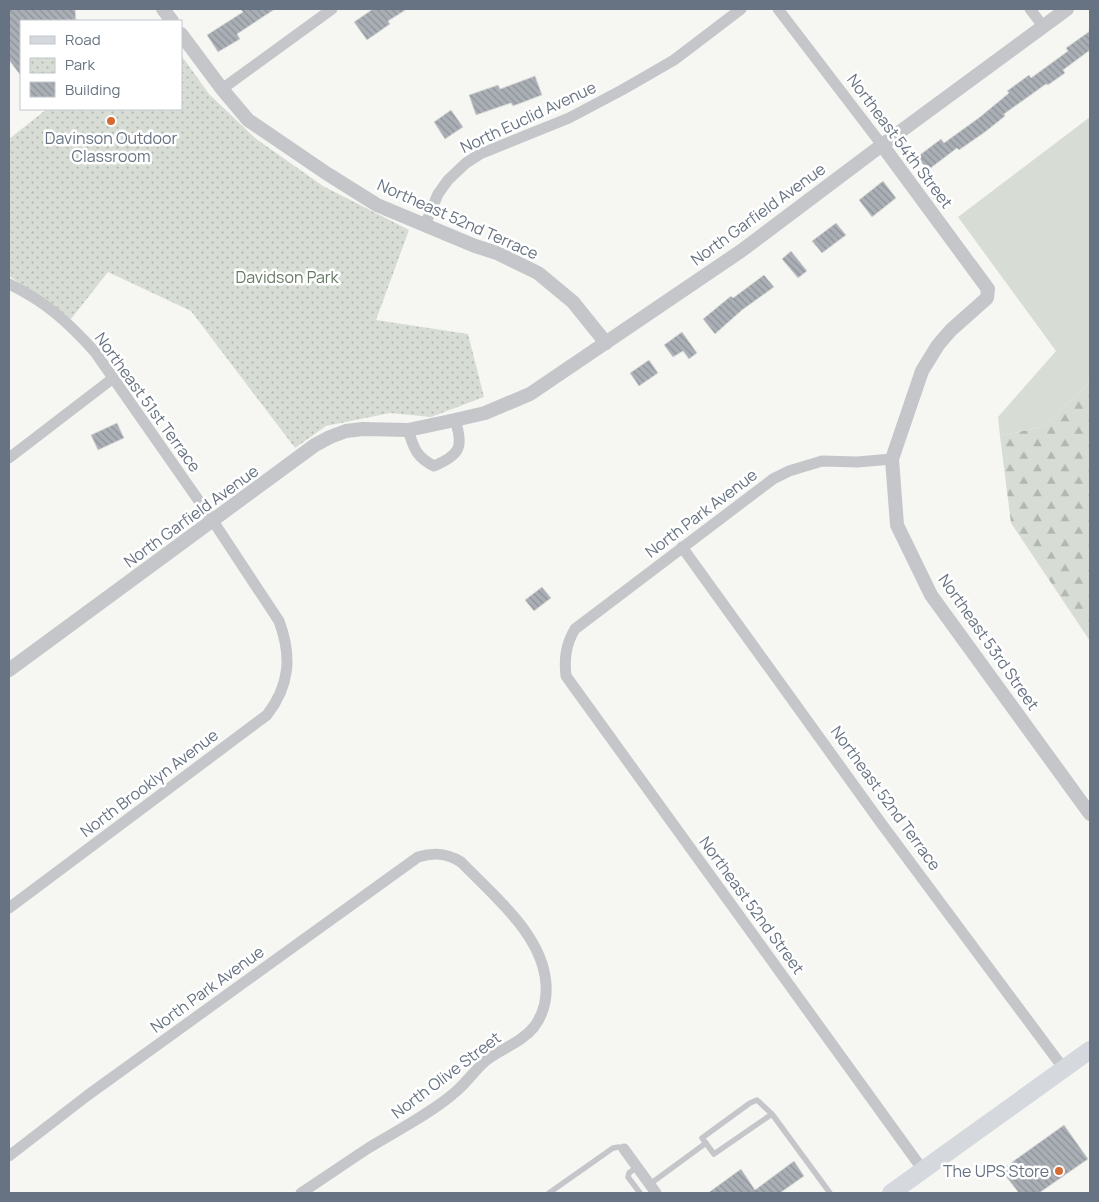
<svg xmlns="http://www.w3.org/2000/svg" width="1099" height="1202" font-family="Manrope,sans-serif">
	<defs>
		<pattern id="forest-firs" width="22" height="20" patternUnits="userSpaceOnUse" patternTransform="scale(1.25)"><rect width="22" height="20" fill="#d7ddd4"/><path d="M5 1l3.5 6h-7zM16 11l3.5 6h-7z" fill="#b2b8b1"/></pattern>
		<pattern id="park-dots" width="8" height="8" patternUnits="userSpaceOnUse" patternTransform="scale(1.25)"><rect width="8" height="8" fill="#d7ddd4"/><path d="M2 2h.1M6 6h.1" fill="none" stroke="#b2b8b1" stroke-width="1.8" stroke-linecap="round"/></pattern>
		<pattern id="building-back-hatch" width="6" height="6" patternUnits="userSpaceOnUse" patternTransform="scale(1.25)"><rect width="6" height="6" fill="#a9afb5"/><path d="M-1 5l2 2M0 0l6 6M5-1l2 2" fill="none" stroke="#8d9399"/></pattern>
	</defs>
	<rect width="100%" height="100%" fill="#f6f6f3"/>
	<polygon fill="#d7ddd4" points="1090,117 1090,378 1086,386 1042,427 1000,436 998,417 1056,351 958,217"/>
	<polygon fill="url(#forest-firs)" points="1090,378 1090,641 1011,523 1000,436 1042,427 1086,386"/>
	<polygon fill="url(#park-dots)" points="181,55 209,94 255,138 323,186 409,230 376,320 468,334 484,397 431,417 390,413 326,426 295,448 191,311 108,272 71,319 9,276 9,139 47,109 181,109"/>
	<g fill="url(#building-back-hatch)" stroke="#d7d7d6">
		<polygon points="9,9 75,9 76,20 21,21 21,76 9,60"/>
		<polygon points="240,9 275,9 237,34 240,39 218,52 207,35 243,12"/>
		<polygon points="373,9 407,9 388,21 390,24 367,40 354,22"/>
		<polygon points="1090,31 1090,50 1063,70 1065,73 1048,85 1046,84 1004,114 1005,116 985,132 959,150 957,148 928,170 917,157 941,139 944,143 980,117 1009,93 1007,91 1029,75 1031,78 1068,51 1066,48"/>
		<polygon points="535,76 542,95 513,106 511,103 476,115 469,95 498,85 500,89"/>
		<polygon points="451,110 463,127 445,139 434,122"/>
		<polygon points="883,181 896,198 872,217 859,200"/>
		<polygon points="836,223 846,235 822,253 812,241"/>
		<polygon points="791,251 807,271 798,278 782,259"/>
		<polygon points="764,275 774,287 742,310 715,334 703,319 731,296 733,298"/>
		<polygon points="682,332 697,353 689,359 683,351 673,357 664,345"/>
		<polygon points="649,360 658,373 639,386 630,373"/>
		<polygon points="117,423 124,438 98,450 91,435"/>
		<polygon points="542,587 551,598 534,611 525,600"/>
		<polygon points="1064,1125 1088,1159 1039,1193 1019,1193 1001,1170"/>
		<polygon points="794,1161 804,1176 780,1193 708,1193 741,1169 755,1190"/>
	</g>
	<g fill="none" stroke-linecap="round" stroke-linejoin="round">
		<g stroke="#c4c6ca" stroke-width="5.5">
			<polyline points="772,1114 714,1154 702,1138 750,1103 757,1100 772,1114 830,1193"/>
			<polyline points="637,1167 629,1173 628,1177 640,1193"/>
			<polyline points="650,1184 706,1143"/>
			<polyline points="549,1193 613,1148 619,1147 624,1149"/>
		</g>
		<g stroke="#c4c6ca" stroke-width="11">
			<polyline points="778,9 882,145"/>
			<polyline points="1030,9 1043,26"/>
			<polyline points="222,89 332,9"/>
			<polyline points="425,225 438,194 448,180 466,163 480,154 569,118 622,90 674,60 741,9"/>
			<path d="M9,284C45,301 69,323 95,352L213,521L279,621C292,656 290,685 267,715L9,908"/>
			<path d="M408,430C414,448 416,457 434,466C460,455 464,447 455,420"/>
			<polyline points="9,458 112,379"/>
			<path d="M892,459L857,462L822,461L789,471L773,479L575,629C566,644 564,658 566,676L923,1170"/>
			<polyline points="682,547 881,823 1064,1069"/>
			<polyline points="624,1149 656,1193"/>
			<path d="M9,1156L88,1095L418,857C434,852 447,853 461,862C493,895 543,935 546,984C547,999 543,1015 534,1027C522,1042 503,1048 488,1059C475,1069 466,1084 453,1094C428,1115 398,1130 370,1147C347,1162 324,1178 301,1193"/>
		</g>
		<g stroke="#c4c6ca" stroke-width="14">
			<polyline points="163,9 172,21"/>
			<polyline points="181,34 222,89 248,120 326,173 377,205 475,246 497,253 538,273 573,302 606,343"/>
			<polyline points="882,145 988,289 987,298 951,330 938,345 922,371 892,459 897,525 931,595 1090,814"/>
			<polyline points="9,670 315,445 330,437 346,431 363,429 408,430 455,420 485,413 530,394 741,251 882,145 1067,9"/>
		</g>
		<polyline stroke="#d5d8dc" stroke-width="18" points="891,1193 1090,1050"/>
	</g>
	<g fill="#d56a34" stroke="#fff" stroke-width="2">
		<circle cx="111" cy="121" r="5"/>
		<circle cx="1059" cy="1171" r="5"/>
	</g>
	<g text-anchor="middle" stroke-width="5" stroke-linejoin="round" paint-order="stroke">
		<g font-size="16" fill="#677382" stroke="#fff">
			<text transform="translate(528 117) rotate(-25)" y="6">North Euclid Avenue</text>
			<text transform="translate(900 141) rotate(53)" y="6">Northeast 54th Street</text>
			<text transform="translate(758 214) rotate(-36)" y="6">North Garfield Avenue</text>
			<text transform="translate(458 219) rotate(24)" y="6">Northeast 52nd Terrace</text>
			<text transform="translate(148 402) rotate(54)" y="6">Northeast 51st Terrace</text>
			<text transform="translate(701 513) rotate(-37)" y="6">North Park Avenue</text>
			<text transform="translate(191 516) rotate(-36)" y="6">North Garfield Avenue</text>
			<text transform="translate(989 642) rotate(55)" y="6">Northeast 53rd Street</text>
			<text transform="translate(149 783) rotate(-37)" y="6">North Brooklyn Avenue</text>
			<text transform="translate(886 798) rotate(54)" y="6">Northeast 52nd Terrace</text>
			<text transform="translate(752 905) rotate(54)" y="6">Northeast 52nd Street</text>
			<text transform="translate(207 989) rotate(-36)" y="6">North Park Avenue</text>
			<text transform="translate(446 1075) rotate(-37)" y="6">North Olive Street</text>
		</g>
		<g font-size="16" fill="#677382" stroke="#fff">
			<text x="111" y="144">Davinson Outdoor<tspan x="111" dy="18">Classroom</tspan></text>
			<text x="1049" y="1177" text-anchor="end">The UPS Store</text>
		</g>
		<g font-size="16" fill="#687966" stroke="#fff">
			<text x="287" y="283">Davidson Park</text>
		</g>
	</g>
	<rect width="1099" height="1202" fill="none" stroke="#677382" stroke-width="20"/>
	<rect x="20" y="20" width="162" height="90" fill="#ffffff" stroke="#c2c7cd"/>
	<rect x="30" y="36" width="25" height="8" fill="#d5d8dc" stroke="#c2c7cd"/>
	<text x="65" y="45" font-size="15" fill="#677382">Road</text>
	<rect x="30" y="58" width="25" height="15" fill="url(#park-dots)" stroke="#c2c7cd"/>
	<text x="65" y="70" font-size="15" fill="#677382">Park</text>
	<rect x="30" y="82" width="25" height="15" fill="url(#building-back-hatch)" stroke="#c2c7cd"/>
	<text x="65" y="95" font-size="15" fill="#677382">Building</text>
</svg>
